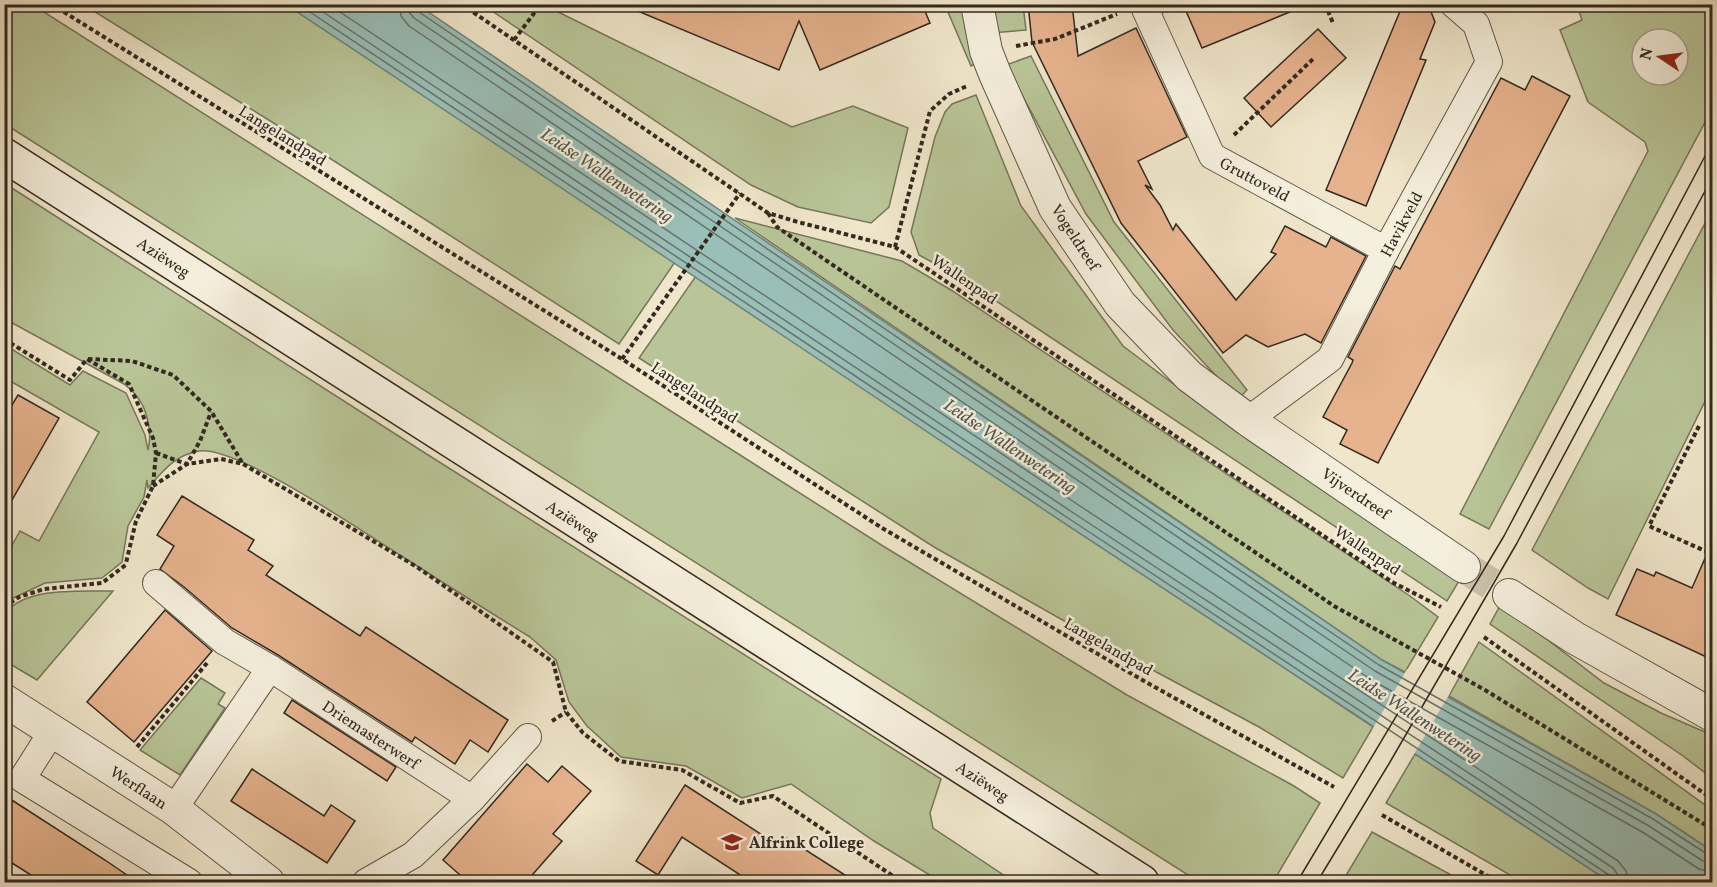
<svg xmlns="http://www.w3.org/2000/svg" width="1717" height="887" font-family="Vollkorn,serif">
	<rect width="100%" height="100%" fill="#f0e6cb"/>
	<filter id="stains"><feTurbulence type="fractalNoise" baseFrequency=".00333" numOctaves="4"/><feColorMatrix values="0 0 0 0 .2 0 0 0 0 .09 0 0 0 0 .02 0 0 0 .5 -.17"/></filter>
	<radialGradient id="worn" r=".72"><stop offset=".6" stop-color="#630" stop-opacity="0"/><stop offset="1" stop-color="#630" stop-opacity=".3"/></radialGradient>
	<g fill="#b9c598" stroke="#76775c" stroke-width="1.5" fill-rule="evenodd">
		<polygon points="4,5 33,5 883,546 1127,695 1294,786 1320,803 1273,882 1199,882 5,124"/>
		<polygon points="84,5 287,5 675,262 619,344 317,150"/>
		<polygon points="483,5 551,5 550,8 792,127 853,106 908,128 889,207 871,223 798,207 751,185"/>
		<polygon points="945,5 965,5 975,64 971,66"/>
		<polygon points="987,5 1023,5 1026,30 991,33"/>
		<path d="M1577,5H1712V109L1489,529L1460,514L1648,151L1645,142L1588,102L1560,30L1582,20ZM1642,39H1678V75H1642Z"/>
		<polygon points="1031,56 1114,222 1247,390 1238,399 1173,330 1086,214 1006,65"/>
		<polygon points="976,95 1021,206 1123,346 1248,440 1459,581 1447,601 963,279 919,255 911,232 935,137 945,112 952,104"/>
		<path d="M4,183L425,453L941,779L930,813L933,828L1014,882H941L874,841L791,784L742,798L686,766L621,757L587,726L569,702L556,660L530,637C488,611 445,584 403,557C366,534 237,445 199,451C175,455 163,471 148,488L147,480L144,497L128,526L122,562L102,578L45,583L5,602V558L20,531L39,541L99,432L5,378V357L10,348L70,385L83,371L126,393L145,435L148,450C152,434 148,411 138,398C135,393 129,388 124,384L5,319Z"/>
		<polygon points="1712,210 1712,387 1608,599 1588,588 1532,550"/>
		<polygon points="735,218 902,261 951,290 1410,596 1438,617 1405,672 1382,660"/>
		<polygon points="696,276 1373,727 1343,778 1259,727 1119,652 934,547 639,358"/>
		<path d="M113,591L37,680L5,661V613C28,586 81,592 113,591Z"/>
		<polygon points="1501,604 1604,683 1661,713 1712,735 1712,778 1683,756 1490,624"/>
		<polygon points="1479,642 1712,810 1712,851 1656,814 1449,696"/>
		<polygon points="201,678 225,693 218,704 225,708 180,775 140,750"/>
		<polygon points="1415,754 1610,882 1522,882 1386,803"/>
		<polygon points="1372,832 1464,882 1342,882"/>
	</g>
	<polygon fill="#9abfb8" stroke="#71837b" stroke-width="1.5" points="287,5 418,5 1382,660 1656,814 1712,851 1712,882 1610,882 1064,523"/>
	<polygon fill="#f0e6cb" points="1407,669 1450,693 1413,756 1372,730"/>
	<g fill="none" stroke-linecap="round" stroke-linejoin="round">
		<g stroke="#66746c" stroke-width="1.5">
			<polyline points="298,4 1068,518 1609,875 1612,882"/>
			<polyline points="311,4 1072,512 1613,868 1618,875 1620,882"/>
			<polyline points="328,4 1077,504 1618,861 1626,871 1629,882"/>
			<polyline points="399,4 401,16 409,26 1370,679 1644,833 1699,869 1712,872"/>
			<polyline points="408,4 409,12 414,18 1375,671 1649,826 1703,861 1712,863"/>
			<polyline points="415,4 419,12 1379,665 1653,819 1707,854 1712,855"/>
		</g>
	</g>
	<g fill="#e6b38e" stroke="#33291f" stroke-width="1.5">
		<polygon points="621,4 922,4 930,23 820,70 799,21 779,70"/>
		<polygon points="1028,4 1072,4 1078,56 1136,28 1187,137 1138,161 1152,189 1145,185 1160,205 1173,230 1176,224 1236,300 1276,254 1271,252 1285,226 1326,247 1331,237 1366,256 1321,343 1305,334 1268,347 1246,335 1223,353 1121,223 1032,42"/>
		<polygon points="1183,4 1307,4 1307,5 1202,48"/>
		<polygon points="1403,4 1428,4 1435,22 1420,59 1426,60 1366,206 1326,190"/>
		<polygon points="1318,29 1346,58 1271,127 1244,98"/>
		<polygon points="1532,76 1570,96 1378,463 1340,444 1347,430 1323,417 1352,363 1353,360 1348,357 1395,266 1400,269 1501,78 1525,90"/>
		<polygon points="18,395 59,418 4,514 4,418"/>
		<polygon points="182,496 254,540 248,550 273,566 266,575 360,636 366,627 508,720 488,752 470,740 455,764 415,737 412,742 278,655 232,628 184,587 160,569 174,546 157,535"/>
		<polygon points="1713,540 1713,660 1616,615 1637,569 1654,576 1656,572 1692,588"/>
		<polygon points="165,610 212,651 134,742 87,702"/>
		<polygon points="292,700 396,767 387,781 284,713"/>
		<polygon points="527,764 548,782 562,766 591,791 553,834 562,841 526,882 468,882 443,860"/>
		<polygon points="252,769 324,816 331,805 355,821 327,863 231,801"/>
		<polygon points="685,785 773,842 775,839 783,845 787,838 856,882 751,882 682,837 658,875 636,861"/>
		<polygon points="4,795 105,860 137,882 42,882 4,858"/>
	</g>
	<g fill="none" stroke-linecap="round" stroke-linejoin="round">
		<polyline stroke="#cac0a9" stroke-width="32" stroke-dasharray="32 16" stroke-linecap="butt" points="1464,567 1509,595"/>
		<defs>
			<g id="minor">
				<polyline points="1153,4 1145,9 1212,156 1386,250"/>
				<polyline points="1248,420 1330,359 1386,250 1489,62 1476,24 1453,4"/>
				<polyline points="156,583 225,642 270,668 472,799"/>
				<polyline points="53,730 22,779 189,882"/>
				<polyline points="174,809 270,668"/>
				<polyline points="366,882 413,855 472,799 528,737"/>
			</g>
			<g id="tertiary">
				<polyline points="977,4 986,51 995,74 1055,208 1120,304 1189,376 1248,420 1464,567"/>
				<polyline points="1509,595 1575,638 1712,715"/>
				<polyline points="4,700 174,809 268,882"/>
			</g>
			<polyline id="secondary" points="4,155 1142,882"/>
		</defs>
		<use href="#minor" stroke="#62584a" stroke-width="28"/>
		<use href="#tertiary" stroke="#62584a" stroke-width="34"/>
		<use href="#secondary" stroke="#33291f" stroke-width="36"/>
		<g stroke="#33291f" stroke-width="4" stroke-dasharray="4.5 3" stroke-linecap="butt">
			<polyline points="51,4 622,359 882,528 1144,681 1334,787"/>
			<polyline points="461,4 768,213 798,222 895,247 1392,582 1441,607"/>
			<polyline points="1325,4 1333,23"/>
			<polyline points="514,40 541,4"/>
			<polyline points="1016,46 1055,39 1117,14"/>
			<polyline points="1234,135 1313,59"/>
			<polyline points="768,213 777,227 1334,606 1485,690 1712,829"/>
			<polyline points="895,247 930,111 949,94 967,86"/>
			<polyline points="4,339 70,380 87,359 129,384 153,438 156,453 153,486 136,521 126,563"/>
			<polyline points="88,359 132,361 173,375 211,411 243,464"/>
			<polyline points="622,359 740,193"/>
			<polyline points="1699,426 1649,526 1712,554"/>
			<polyline points="156,453 187,464 221,459 243,464 417,567 553,662 566,712 583,733 619,761 682,770 740,803 773,796 902,882"/>
			<polyline points="153,486 187,464 200,441 211,412"/>
			<polyline points="4,607 19,597 44,589 102,583 127,564"/>
			<polyline points="1484,637 1712,799"/>
			<polyline points="552,721 566,712"/>
			<polyline points="137,747 207,663"/>
			<polyline points="1382,815 1498,882"/>
		</g>
		<use href="#minor" stroke="#f5efdd" stroke-width="26"/>
		<use href="#tertiary" stroke="#f5efdd" stroke-width="32"/>
		<use href="#secondary" stroke="#f5efdd" stroke-width="33"/>
		<g stroke="#33291f" stroke-width="1.5">
			<polyline points="1297,882 1504,536 1712,143"/>
			<polyline points="1317,882 1390,762 1517,543 1712,178"/>
		</g>
	</g>
	<defs>
		<symbol id="school-bare" viewBox="-9 -9 18 18"><path d="M0-5L7-2L0 1L-7-2ZM-4 1L0 2.5L4 1V4Q0 6-4 4Z" fill="#8f2418" stroke="#f5efdd" stroke-width="2.5" paint-order="stroke"/></symbol>
	</defs>
	<g fill-rule="evenodd">
		<use href="#school-bare" x="717" y="827" width="30" height="30"/>
	</g>
	<g text-anchor="middle" stroke-width="5" stroke-linejoin="round" paint-order="stroke">
		<g font-size="16" fill="#33291f" stroke="#f5efdd">
			<text transform="translate(283 135) rotate(32)" y="6">Langelandpad</text>
			<text transform="translate(1255 179) rotate(28)" y="6">Gruttoveld</text>
			<text transform="translate(1401 224) rotate(-62)" y="6">Havikveld</text>
			<text transform="translate(1076 237) rotate(57)" y="6">Vogeldreef</text>
			<text transform="translate(164 257) rotate(33)" y="6">Aziëweg</text>
			<text transform="translate(965 279) rotate(34)" y="6">Wallenpad</text>
			<text transform="translate(695 392) rotate(33)" y="6">Langelandpad</text>
			<text transform="translate(1356 493) rotate(34)" y="6">Vijverdreef</text>
			<text transform="translate(573 520) rotate(33)" y="6">Aziëweg</text>
			<text transform="translate(1368 550) rotate(34)" y="6">Wallenpad</text>
			<text transform="translate(1109 646) rotate(30)" y="6">Langelandpad</text>
			<text transform="translate(371 734) rotate(33)" y="6">Driemasterwerf</text>
			<text transform="translate(983 781) rotate(33)" y="6">Aziëweg</text>
			<text transform="translate(139 787) rotate(33)" y="6">Werflaan</text>
		</g>
		<g font-size="16" font-weight="bold" fill="#33291f" stroke="#f5efdd" text-anchor="start">
			<text x="749" y="848">Alfrink College</text>
		</g>
		<g font-size="18" font-style="italic" fill="#52564d" stroke="#f5efdd">
			<text transform="translate(607 175) rotate(34)" y="6">Leidse Wallenwetering</text>
			<text transform="translate(1010 446) rotate(34)" y="6">Leidse Wallenwetering</text>
			<text transform="translate(1415 715) rotate(33)" y="6">Leidse Wallenwetering</text>
		</g>
	</g>
	<rect width="1717" height="887" fill="none" stroke="#f0e6cb" stroke-width="24"/>
	<rect x="6" y="6" width="1705" height="875" fill="none" stroke="#33291f" stroke-width="3"/>
	<rect x="12" y="12" width="1693" height="863" fill="none" stroke="#33291f" stroke-width="1.5"/>
	<g transform="translate(1660 57) rotate(283)"><circle r="28" fill="#f5efdd" stroke="#a7a091" stroke-width="1.5"/>
	<path d="M0-4.5L10 22L0 15L-10 22Z" fill="#8f2418"/>
	<text y="-9" font-size="16" font-weight="bold" text-anchor="middle" fill="#33291f">N</text>
	</g>
	<rect width="100%" height="100%" filter="url(#stains)"/>
	<rect width="100%" height="100%" fill="url(#worn)"/>
</svg>
